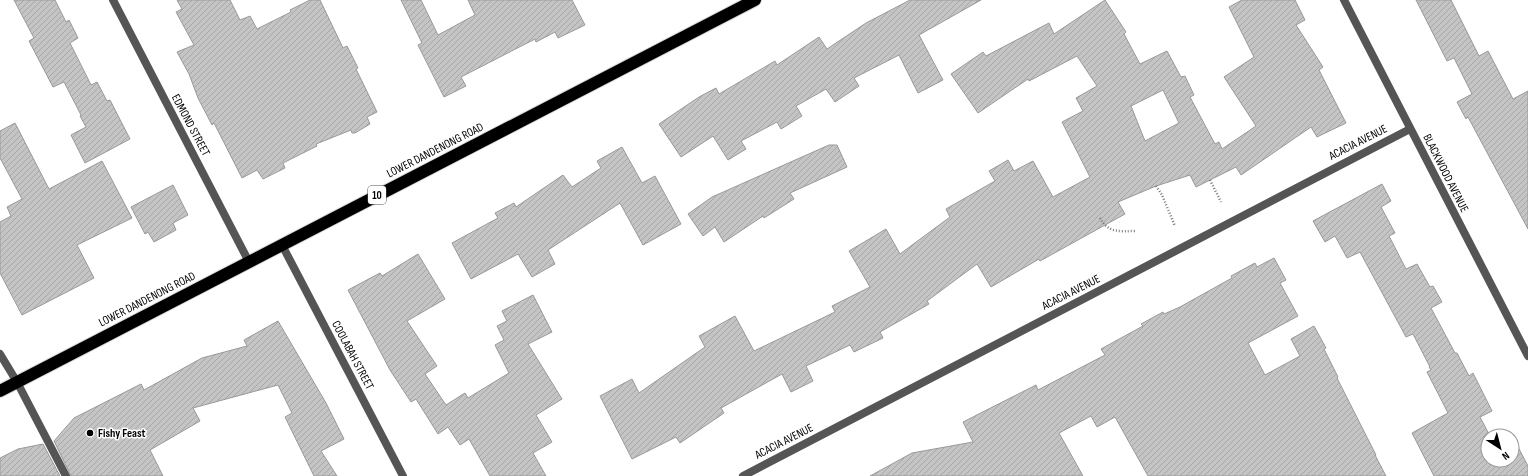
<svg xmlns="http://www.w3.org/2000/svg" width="1528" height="476" font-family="'Sofia Sans Condensed',sans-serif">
	<defs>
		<pattern id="building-hatch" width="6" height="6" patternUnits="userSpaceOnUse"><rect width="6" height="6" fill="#c4c4c4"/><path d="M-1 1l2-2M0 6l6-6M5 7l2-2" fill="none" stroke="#a7a7a7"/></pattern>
	</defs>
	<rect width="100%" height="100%" fill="#fff"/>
	<g fill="url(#building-hatch)" stroke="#999" fill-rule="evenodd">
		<polygon points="14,0 55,0 66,22 69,20 78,38 70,43 91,85 97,82 107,101 110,100 130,139 85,163 71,135 86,127 80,116 81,115 64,82 53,87 29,41 34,38"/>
		<polygon points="177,0 230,0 240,20 250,16 257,29 291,12 290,10 310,0 320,0 343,48 347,46 358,68 356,69 377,112 367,117 370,124 355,133 352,133 351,130 316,144 317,146 283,163 285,168 263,179 257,170 242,178 214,123 212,125 198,98 189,74 177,52 194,45 176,12 182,9"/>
		<polygon points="401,0 421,0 438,35 475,15 468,0 572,0 585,25 558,38 555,32 536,42 535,39 461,77 466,86 444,97 418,45 422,43"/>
		<polygon points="910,0 981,0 919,35 943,80 918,93 899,55 854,78 859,86 835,102 826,89 796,106 802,116 781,129 777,122 741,141 746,149 728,160 713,136 681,157 659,124 699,97 716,88 719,94 775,61 777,65 819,37 827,49 866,23"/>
		<path d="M1105,0L1126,32L1124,34L1140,64L1167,51L1181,77L1185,76L1194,95L1190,97L1215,144L1219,142L1222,149L1256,126L1224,77L1254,57L1229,7L1242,0H1295L1305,20L1296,25L1323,67L1319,70L1346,123L1317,137L1311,127L1241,175L1236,167L1196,187L1190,175L1156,186L1118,202L1125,214L1040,261L1039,259L991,287L977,264L927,301L929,304L880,332L883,338L854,352L850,345L806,366L813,381L791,392L782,374L721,408L724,413L680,443L676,437L632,459L600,396L632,379L639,393L705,347L699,336L735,316L754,351L835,312L832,306L870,287L849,251L886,229L900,254L950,217L946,209L995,181L989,171L1008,160L1014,171L1033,161L1053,197L1090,177L1062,122L1083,111L1076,98L1097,86L1077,56L1029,81L1028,79L978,113L951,74L983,52L986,56L1049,23L1054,34ZM1163,90L1179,123L1145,141L1131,106Z"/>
		<polygon points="1416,0 1451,0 1479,56 1488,51 1513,99 1528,91 1528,229 1468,117 1466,119 1457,102 1472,94 1454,58 1447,61"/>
		<polygon points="15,123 49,189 102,161 132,218 77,245 94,278 22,315 0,273 0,222 11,216 7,207 22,199 0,158 0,131"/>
		<polygon points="829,145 837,145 847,167 790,193 794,199 764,218 763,216 724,242 715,227 703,236 688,214 712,197"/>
		<polygon points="622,147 642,183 655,176 681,224 643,245 620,203 548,250 555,264 532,277 518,254 471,279 452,243 498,218 495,213 514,203 516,207 563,175 572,187 601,168 597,161"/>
		<polygon points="1382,184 1391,201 1381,207 1395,233 1389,236 1406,269 1417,264 1430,287 1433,286 1442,302 1431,308 1455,353 1457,353 1469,376 1473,373 1492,411 1480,417 1490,436 1488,436 1488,460 1512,460 1512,447 1517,445 1528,466 1528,476 1434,476 1412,433 1448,413 1427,372 1431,370 1429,367 1430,367 1413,334 1406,337 1360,252 1347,258 1335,236 1325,242 1313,221"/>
		<polygon points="173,185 188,215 173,223 176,230 154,242 148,232 145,234 131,207"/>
		<polygon points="418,254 445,299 407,321 437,366 425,374 446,405 465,393 468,398 509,373 495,345 504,340 497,326 507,321 502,311 533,295 552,332 528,344 562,399 536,415 552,442 533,453 546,476 490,476 469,439 460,445 448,427 438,434 416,399 411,402 390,370 348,290 380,273 382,276"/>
		<polygon points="1274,258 1286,280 1280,283 1298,316 1248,343 1265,375 1300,356 1291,339 1314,326 1326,348 1324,349 1338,377 1337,378 1376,455 1375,455 1386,476 1148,476 1115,417 1097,427 1091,416 1059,433 1083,476 870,476 912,453 973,442 963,422 1036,385 1038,390 1105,355 1101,349 1143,326 1141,324 1163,312 1164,314 1180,307 1232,278 1231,276 1255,263 1257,267"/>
		<polygon points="278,321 326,403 344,439 321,451 337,476 314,476 285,417 292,413 278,385 193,408 200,421 150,450 163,476 71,476 54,441 74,418 141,384 144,390 202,358 247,346 244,340"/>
		<polygon points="43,444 60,476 0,476 0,458 18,449"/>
	</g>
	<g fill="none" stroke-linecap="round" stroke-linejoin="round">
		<defs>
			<polyline id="highway" points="0,391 755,0"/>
		</defs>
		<use href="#highway" stroke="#dbdbdb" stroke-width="14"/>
		<g stroke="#777" stroke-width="2.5" stroke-dasharray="1 2" stroke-linecap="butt">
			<polyline points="1210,180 1221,202"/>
			<polyline points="1156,186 1162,195 1175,226"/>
			<path d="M1100,218C1109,234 1120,231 1136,231"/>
		</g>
		<polyline stroke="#555" stroke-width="8" points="17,382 66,476"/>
		<g stroke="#555" stroke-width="8">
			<polyline points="113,0 249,262"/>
			<polyline points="1344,0 1528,356"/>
			<polyline points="282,245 403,476"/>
			<polyline points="0,354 17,382"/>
			<polyline points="743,476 1410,129"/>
		</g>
		<use href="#highway" stroke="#000" stroke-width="12"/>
	</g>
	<circle fill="#000" stroke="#fff" stroke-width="1.5" cx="90" cy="433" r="4"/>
	<g text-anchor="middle" stroke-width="3" stroke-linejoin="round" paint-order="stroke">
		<rect fill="#fff" stroke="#4c4c4c" stroke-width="1" x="368" y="186" width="18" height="18" rx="3"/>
		<g font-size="11" font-weight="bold" fill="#000">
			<text x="377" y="199">10</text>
		</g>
		<g font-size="12" fill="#000" stroke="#fff">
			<text transform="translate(191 125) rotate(62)" y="4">EDMOND STREET</text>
			<text transform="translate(1358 142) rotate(-27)" y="4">ACACIA AVENUE</text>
			<text transform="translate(435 150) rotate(-27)" y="4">LOWER DANDENONG ROAD</text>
			<text transform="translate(1446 173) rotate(63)" y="4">BLACKWOOD AVENUE</text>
			<text transform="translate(1071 292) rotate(-27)" y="4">ACACIA AVENUE</text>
			<text transform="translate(147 299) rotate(-27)" y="4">LOWER DANDENONG ROAD</text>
			<text transform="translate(353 355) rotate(62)" y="4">COOLABAH STREET</text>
			<text transform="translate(784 441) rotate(-27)" y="4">ACACIA AVENUE</text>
		</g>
		<g font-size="12" font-weight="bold" fill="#000" stroke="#fff" text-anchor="start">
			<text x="98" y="437">Fishy Feast</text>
		</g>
	</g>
	<g transform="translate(1500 448) rotate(144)"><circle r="19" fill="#ffffff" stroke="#999999"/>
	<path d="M0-3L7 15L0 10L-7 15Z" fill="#000000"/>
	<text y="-6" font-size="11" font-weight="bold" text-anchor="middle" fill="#000000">N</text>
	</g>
</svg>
